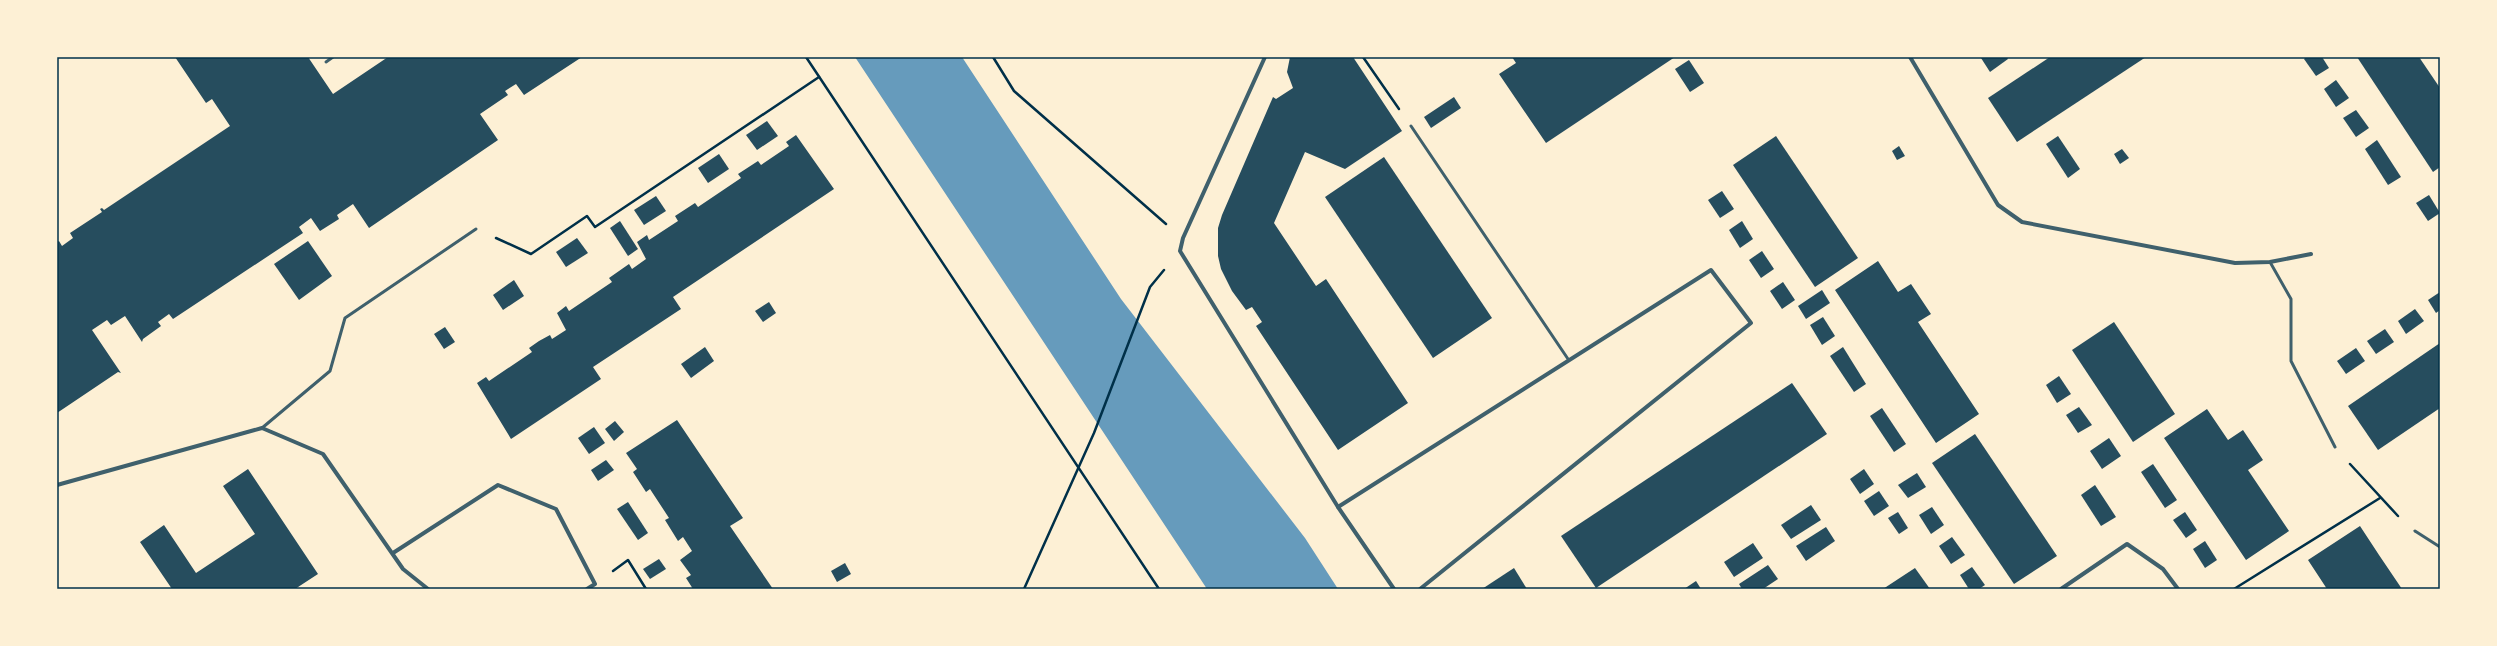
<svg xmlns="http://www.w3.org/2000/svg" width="2497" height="646" font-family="Figtree,sans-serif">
	<rect width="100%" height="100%" fill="#fdf0d5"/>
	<polygon fill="#669bbc" points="855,57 962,57 1121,299 1305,538 1338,589 1207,589"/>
	<g fill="#264d5e">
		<polygon points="175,57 308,57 333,94 388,57 582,57 524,95 516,84 505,91 508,95 480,114 498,140 369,228 353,204 337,215 339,219 320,231 311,218 299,227 303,233 173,319 169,314 158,322 161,326 143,339 142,342 125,316 111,325 107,320 92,330 121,373 118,372 57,413 57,242 59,241 62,246 73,238 70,233 102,212 100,209 102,208 104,210 230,126 212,99 206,103"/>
		<polygon points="1290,57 1353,57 1402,131 1345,169 1305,152 1274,223 1316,286 1326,279 1408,403 1338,450 1256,326 1262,322 1252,307 1246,310 1232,291 1221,269 1218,256 1218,228 1222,215 1273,97 1276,99 1293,88 1287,72"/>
		<polygon points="1512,57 1675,57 1546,143 1499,74 1516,63"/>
		<polygon points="1983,57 2007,57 2008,59 1990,72 1981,58"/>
		<polygon points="2050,57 2146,57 2017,142 1988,98"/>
		<polygon points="2306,57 2322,57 2329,68 2316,76 2304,59"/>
		<polygon points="2357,57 2419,57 2440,88 2440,167 2433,172"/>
		<polygon points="1689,60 1704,83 1690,92 1675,69"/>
		<polygon points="2336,80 2349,98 2336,107 2324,89"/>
		<polygon points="1454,97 1461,108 1431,128 1424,117"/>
		<polygon points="2356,110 2369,128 2356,137 2343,118"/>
		<polygon points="767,121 778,136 757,150 746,135"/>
		<polygon points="796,135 834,189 673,297 681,309 593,367 601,379 511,439 477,383 486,377 489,381 532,352 529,348 539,341 550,335 552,339 566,330 557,313 566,306 569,311 612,282 609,278 629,264 632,269 646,259 637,242 647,235 649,240 678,221 675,216 695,203 698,207 741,178 738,174 758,161 761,165 789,146 786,142"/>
		<polygon points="1776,136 1858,258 1815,287 1733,165"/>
		<polygon points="2058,136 2080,169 2068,178 2046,144"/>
		<polygon points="2377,140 2401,177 2388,185 2365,149"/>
		<polygon points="1899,146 1905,156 1897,160 1892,151"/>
		<polygon points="2122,149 2129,158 2120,164 2114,154"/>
		<polygon points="719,154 729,169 708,183 698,168"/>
		<polygon points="1384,157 1492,318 1433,358 1325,197"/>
		<polygon points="1722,191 1734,209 1720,218 1708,200"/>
		<polygon points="2429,195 2440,213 2428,221 2416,203"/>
		<polygon points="656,196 666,211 644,225 634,210"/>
		<polygon points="620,221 638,249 628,256 610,228"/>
		<polygon points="1742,221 1753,239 1740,248 1729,230"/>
		<polygon points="577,238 588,253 566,267 556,252"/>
		<polygon points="308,241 332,276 299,300 274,264"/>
		<polygon points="1762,251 1774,269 1761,278 1749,260"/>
		<polygon points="1878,261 1898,292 1911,284 1931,314 1918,322 1979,414 1936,443 1835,290"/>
		<polygon points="514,280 524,296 503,310 493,295"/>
		<polygon points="1783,282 1795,300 1782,309 1770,291"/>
		<polygon points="1822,290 1830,303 1806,319 1798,306"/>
		<polygon points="2440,292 2440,310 2436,313 2428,300"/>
		<polygon points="769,302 776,313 763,322 755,311"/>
		<polygon points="2415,309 2424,321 2406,334 2398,321"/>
		<polygon points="1823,317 1835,336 1822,345 1810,325"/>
		<polygon points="2114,322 2175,414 2133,442 2072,350"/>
		<polygon points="445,327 455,342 444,349 434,334"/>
		<polygon points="2385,329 2394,342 2376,354 2367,341"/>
		<polygon points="2440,343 2440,408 2378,450 2348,406"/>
		<polygon points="705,347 714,361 691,378 681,364"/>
		<polygon points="1843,347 1866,384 1854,392 1830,356"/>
		<polygon points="2356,348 2365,361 2346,374 2337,361"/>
		<polygon points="2059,376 2071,394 2057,403 2046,385"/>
		<polygon points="1792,383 1827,434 1596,588 1561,536"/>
		<polygon points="2079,407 2092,425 2078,433 2066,415"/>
		<polygon points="1882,408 1906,444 1894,452 1870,416"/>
		<polygon points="2207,409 2228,440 2243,430 2263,460 2248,470 2289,531 2246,560 2164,438"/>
		<polygon points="677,420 743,518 730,526 773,589 693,589 686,578 691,575 680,560 692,551 683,537 678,541 665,520 669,518 650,489 646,492 633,472 637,469 626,453"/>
		<polygon points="615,421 624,432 614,441 605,429"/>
		<polygon points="594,427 605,443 589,454 578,438"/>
		<polygon points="1975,434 2057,556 2014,584 1932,463"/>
		<polygon points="2109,438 2121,456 2102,469 2090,451"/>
		<polygon points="606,460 614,470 598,481 591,470"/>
		<polygon points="2153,464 2177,500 2165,508 2141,472"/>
		<polygon points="248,469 318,574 295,589 172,589 140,542 164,525 196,573 255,534 223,486"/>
		<polygon points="1864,469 1874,484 1860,494 1850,479"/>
		<polygon points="1917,473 1926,487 1908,498 1898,485"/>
		<polygon points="2095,485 2116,517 2101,526 2081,495"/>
		<polygon points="1879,491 1889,506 1874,516 1864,501"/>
		<polygon points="628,502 648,533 638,540 617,509"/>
		<polygon points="1811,505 1821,520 1791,539 1781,525"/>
		<polygon points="1932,507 1944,525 1931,534 1919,515"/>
		<polygon points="1898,512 1908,528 1899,534 1888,518"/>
		<polygon points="2185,512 2197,530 2186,538 2173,520"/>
		<polygon points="2360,526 2379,555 2402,589 2327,589 2308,560"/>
		<polygon points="1826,527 1835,541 1806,561 1796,546"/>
		<polygon points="1952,537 1965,555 1951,564 1939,546"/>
		<polygon points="2205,541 2217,560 2205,568 2193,549"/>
		<polygon points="1753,543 1763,558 1734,577 1724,562"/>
		<polygon points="659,559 666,569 650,579 643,569"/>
		<polygon points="845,563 851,574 837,582 831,571"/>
		<polygon points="1768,565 1778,579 1763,589 1742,589 1739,584"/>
		<polygon points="1972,567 1985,585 1979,589 1969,589 1960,575"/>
		<polygon points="1514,568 1527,589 1482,589"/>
		<polygon points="1915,568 1930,589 1883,589 1886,587"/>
		<polygon points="1696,581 1701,589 1684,589"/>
	</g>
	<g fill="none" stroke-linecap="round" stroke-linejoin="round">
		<g stroke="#003049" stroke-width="2.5">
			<polyline points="806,57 1159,589"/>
			<polyline points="993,57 1014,91 1166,224"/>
			<polyline points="1363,57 1399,109"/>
			<polyline points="496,238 531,254 587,216 595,227 819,77"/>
			<polyline points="2350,464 2398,516"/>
			<polyline points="613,571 628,560 646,589"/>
			<polyline points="1024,589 1094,433 1150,287 1164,270"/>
			<polyline points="2234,589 2380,498"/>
		</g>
		<g stroke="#3f606c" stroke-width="3">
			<polyline points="326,62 333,57"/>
			<polyline points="1411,126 1568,359"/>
			<polyline points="2270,262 2291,299 2291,361 2335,447"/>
			<polyline points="262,428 330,371 345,318 476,229"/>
			<polyline points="2415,531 2440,547"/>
		</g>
		<g stroke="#3f606c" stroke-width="4">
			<polyline points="1265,57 1183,238 1180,251 1338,507 1394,589"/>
			<polyline points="1910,57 1998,205 2022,222 2235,263 2270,262 2311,254"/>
			<polyline points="57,485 262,428 323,454 403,569 428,589"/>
			<polyline points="1338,507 1711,270 1751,323 1420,589"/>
			<polyline points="393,553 498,485 556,509 595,584 587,589"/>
			<polyline points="2061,589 2127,544 2163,569 2178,589"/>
		</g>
	</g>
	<rect width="2497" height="646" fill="none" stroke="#fdf0d5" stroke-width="116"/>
	<rect x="58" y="58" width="2381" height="530" fill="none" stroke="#003049" stroke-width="1.5"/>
</svg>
